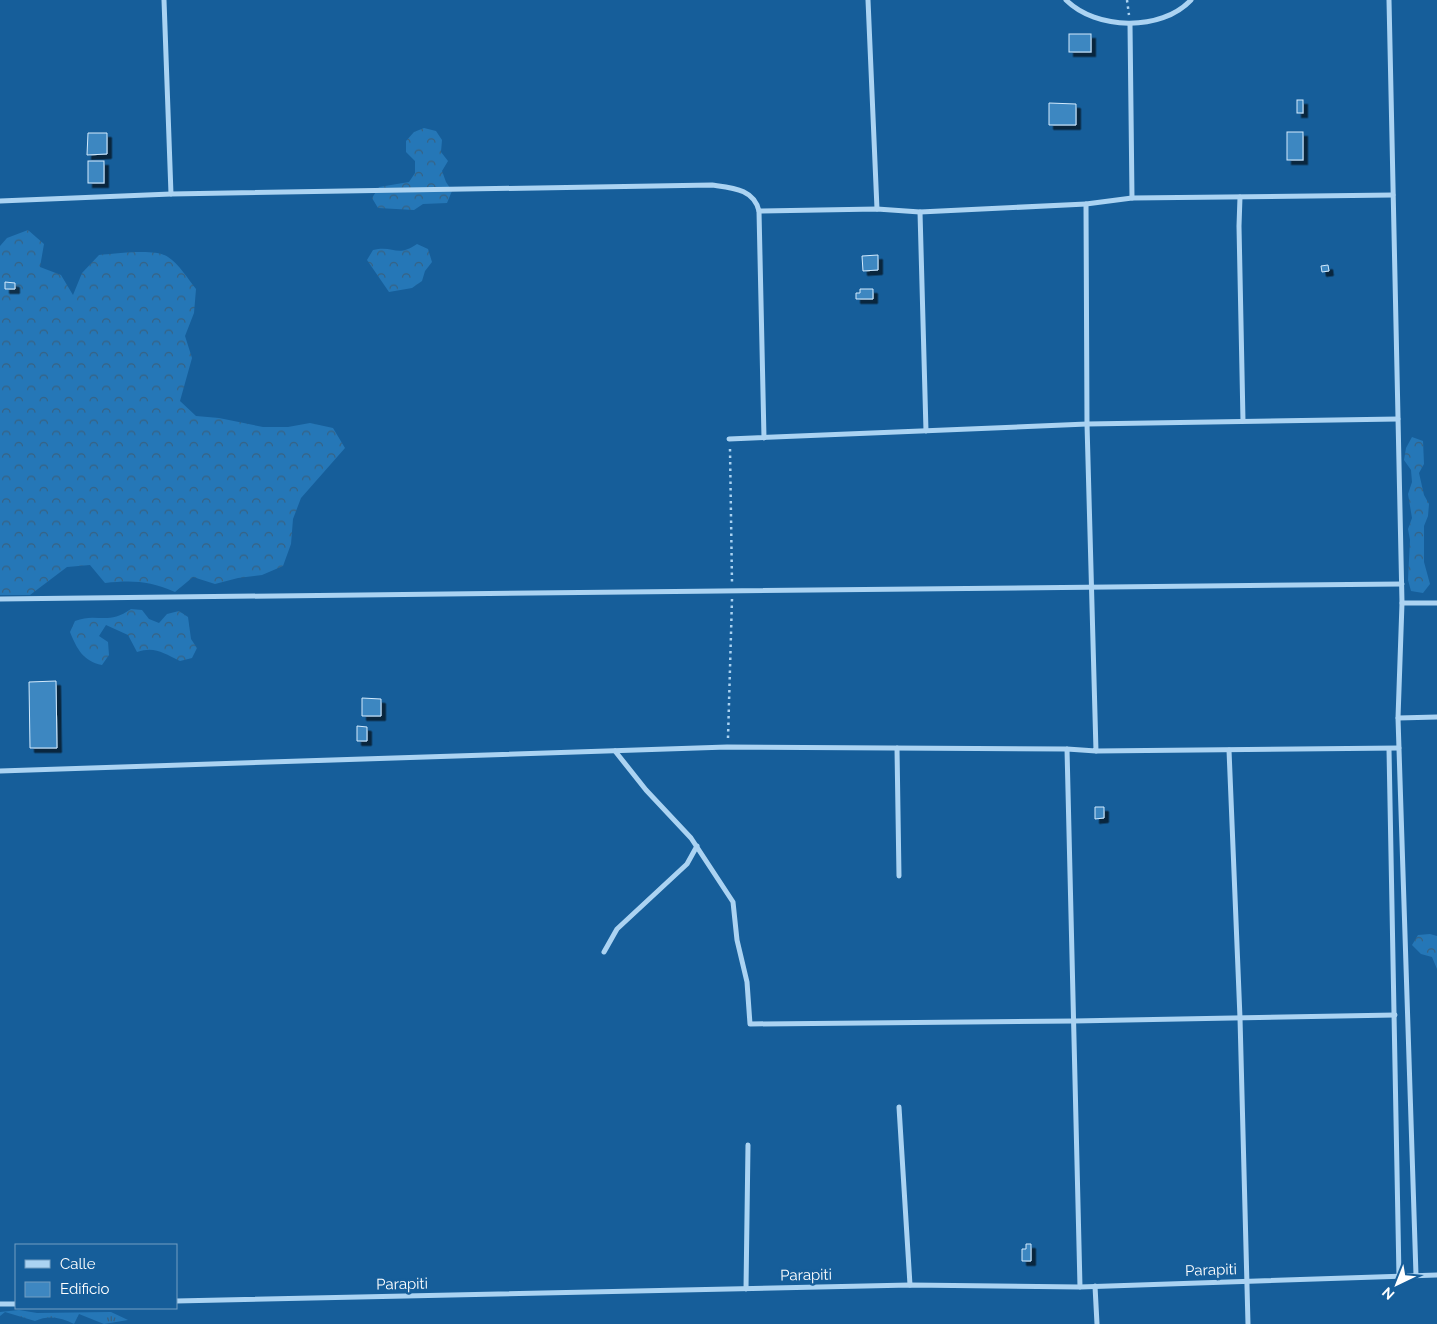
<svg xmlns="http://www.w3.org/2000/svg" width="1437" height="1324" font-family="Raleway,sans-serif">
	<defs>
		<pattern id="grass-tufts" width="24" height="20" patternUnits="userSpaceOnUse" patternTransform="scale(1.25)"><rect width="24" height="20" fill="#2577b7"/><path d="M3 7l-1-3M5 7V3M7 7l1-3M15 17l-1-3M17 17v-4M19 17l1-3" fill="none" stroke="#386282"/></pattern>
		<pattern id="forest-crowns" width="20" height="18" patternUnits="userSpaceOnUse" patternTransform="scale(1.25)"><rect width="20" height="18" fill="#2577b7"/><path d="M2 6a3 3 0 1 1 6 0M12 15a3 3 0 1 1 6 0" fill="none" stroke="#386282"/></pattern>
		<filter id="shadow"><feDropShadow dx="4.5" dy="4.5" stdDeviation="0" flood-color="#0009"/></filter>
	</defs>
	<rect width="100%" height="100%" fill="#165e9a"/>
	<path fill="url(#grass-tufts)" d="M19,1310L37,1313L111,1312L128,1320L104,1324L79,1314L74,1324C61,1317 48,1315 35,1321L5,1312L0,1316V1312Z"/>
	<g fill="url(#forest-crowns)">
		<polygon points="424,128 436,131 442,140 441,152 448,161 442,171 446,182 452,191 447,203 423,204 414,210 378,208 372,198 379,187 409,182 415,173 415,161 406,152 406,141 414,132"/>
		<path d="M28,230L44,244L40,267L61,275L73,295L82,273L99,255C115,254 155,248 168,257C179,264 188,279 196,289L194,313L185,336L192,358L180,401L196,416L219,418L263,427H288L310,423L333,428L345,448L301,498L293,519L291,544L283,566L262,575L238,578L215,584L193,577L175,592C149,581 133,580 105,583L90,565L67,567L30,595H0V246L7,238Z"/>
		<path d="M417,244L428,249L432,262L425,271L422,281L412,288L389,292L367,260L373,250C394,245 397,258 417,244Z"/>
		<polygon points="1412,437 1423,441 1424,464 1419,473 1424,495 1429,504 1428,516 1424,526 1424,562 1430,584 1423,593 1411,591 1408,580 1410,540 1408,529 1412,518 1408,494 1412,482 1411,470 1404,460 1406,448"/>
		<path d="M131,609L142,610L149,619L159,623L167,614L179,611L188,617L191,639L197,648L192,658L180,661C163,653 155,646 137,652L128,635L106,625L99,636L108,642L109,655L102,665C83,661 77,649 70,632L75,621C97,612 107,626 131,609Z"/>
		<polygon points="1430,934 1437,936 1437,969 1432,957 1421,954 1412,945 1418,935"/>
	</g>
	<g fill="#3e87c1" stroke="#d2eafd" filter="url(#shadow)">
		<rect x="1069" y="34" width="22" height="18"/>
		<rect x="1297" y="100" width="6" height="13"/>
		<polygon points="1049,103 1076,104 1076,125 1049,125"/>
		<rect x="1287" y="132" width="16" height="28"/>
		<polygon points="88,133 107,133 107,154 87,155"/>
		<rect x="88" y="161" width="16" height="22"/>
		<polygon points="878,255 878,270 863,271 862,256"/>
		<polygon points="1328,265 1329,271 1322,272 1321,266"/>
		<polygon points="5,282 15,283 15,289 5,289"/>
		<polygon points="860,289 873,289 873,299 856,299 856,293 860,293"/>
		<polygon points="56,681 57,748 30,748 29,682"/>
		<polygon points="362,698 381,699 381,716 362,716"/>
		<polygon points="357,726 367,727 367,741 357,741"/>
		<polygon points="1095,807 1104,807 1104,818 1095,819"/>
		<polygon points="1026,1244 1031,1244 1031,1261 1022,1261 1022,1249 1026,1249"/>
	</g>
	<g fill="none" stroke-linecap="round" stroke-linejoin="round">
		<g stroke="#abd3f2" stroke-width="2.5" stroke-dasharray="2.5 4" stroke-linecap="butt">
			<polyline points="1127,0 1129,15"/>
			<polyline points="730,449 732,583"/>
			<polyline points="728,738 732,599"/>
		</g>
		<g stroke="#abd3f2" stroke-width="5">
			<polyline points="164,0 171,194"/>
			<polyline points="868,0 877,209"/>
			<path d="M1066,0C1096,30 1161,32 1191,0"/>
			<polyline points="1389,0 1402,603 1398,718 1416,1275"/>
			<polyline points="1130,24 1132,198"/>
			<polyline points="1240,197 1239,226 1243,421"/>
			<path d="M0,201L171,194L712,185C733,188 754,189 759,211"/>
			<polyline points="920,212 926,431"/>
			<polyline points="764,438 759,211 877,209 920,212 1086,204"/>
			<polyline points="729,439 1087,424 1398,419"/>
			<path d="M0,599C467,590 935,592 1402,584"/>
			<polyline points="1402,603 1437,603"/>
			<polyline points="1398,718 1437,717"/>
			<polyline points="897,748 899,876"/>
			<polyline points="1389,749 1399,1277"/>
			<polyline points="1229,750 1240,1018 1248,1324"/>
			<polyline points="615,751 646,790 691,838 733,902 737,940 747,982 750,1024 1074,1021 1395,1015"/>
			<polyline points="1096,751 1399,748"/>
			<polyline points="0,771 727,747 1067,749"/>
			<polyline points="604,952 617,929 687,864 697,846"/>
			<polyline points="899,1107 910,1285"/>
			<polyline points="1095,1286 1097,1324"/>
			<polyline points="1080,1287 1067,749 1096,751 1087,424 1086,204 1132,198 1393,195"/>
			<polyline points="746,1289 748,1145"/>
			<polyline points="176,1301 910,1285 1080,1287 1437,1275"/>
			<polyline points="0,1304 16,1304"/>
		</g>
	</g>
	<g text-anchor="middle" stroke-width="5" stroke-linejoin="round" paint-order="stroke">
		<g font-size="15" fill="#fff" stroke="#165e9a">
			<text transform="translate(1211 1270) rotate(-2)" y="5">Parapiti</text>
			<text transform="translate(806 1275) rotate(-1)" y="5">Parapiti</text>
			<text transform="translate(402 1284) rotate(-1)" y="5">Parapiti</text>
		</g>
	</g>
	<rect x="15" y="1244" width="162" height="65" fill="#165e9a" stroke="#739ec2"/>
	<rect x="25" y="1260" width="25" height="8" fill="#abd3f2" stroke="#739ec2"/>
	<text x="60" y="1269" font-size="15" fill="#ffffff">Calle</text>
	<rect x="25" y="1282" width="25" height="15" fill="#3e87c1" stroke="#739ec2"/>
	<text x="60" y="1294" font-size="15" fill="#ffffff">Edificio</text>
	<g transform="translate(1397 1284) rotate(223)" stroke="#165e9a" stroke-width="4" paint-order="stroke">
	<path d="M0-4L9 19L0 12L-9 19Z" fill="#ffffff"/>
	<text y="-8" font-size="14" font-weight="bold" text-anchor="middle" fill="#ffffff">N</text>
	</g>
</svg>
